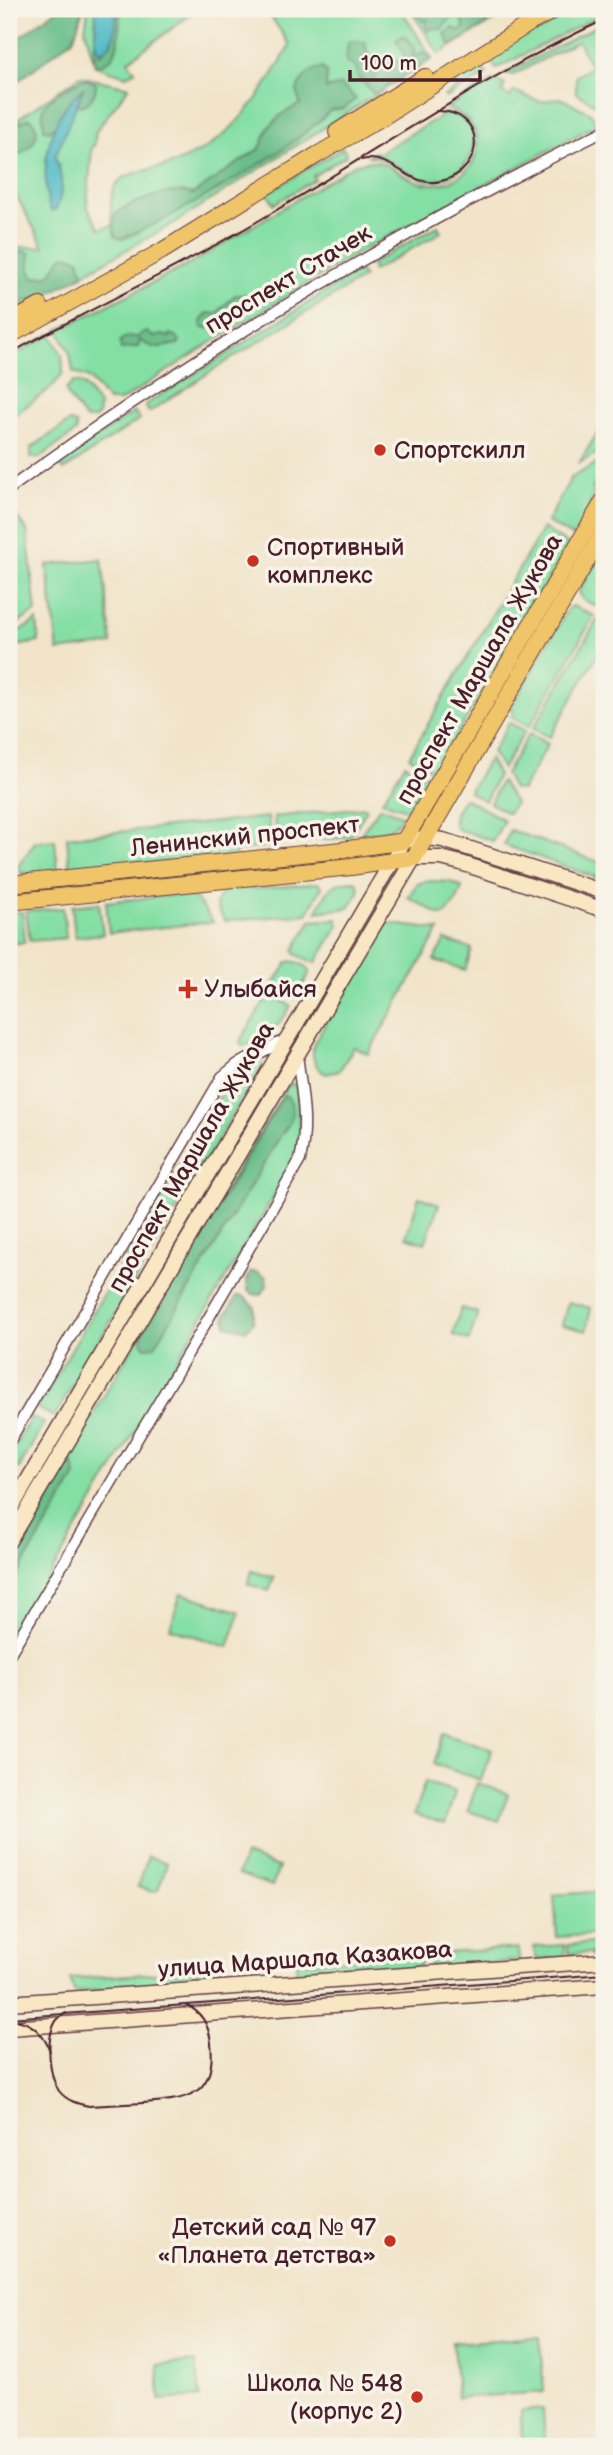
<svg xmlns="http://www.w3.org/2000/svg" width="613" height="2455" font-family="'Balsamiq Sans',sans-serif">
	<rect width="100%" height="100%" fill="#f7f3e8"/>
	<filter id="ink" filterUnits="userSpaceOnUse"><feTurbulence type="fractalNoise" baseFrequency=".0143" numOctaves="2"/><feDisplacementMap in="SourceGraphic" scale="14" xChannelSelector="R" yChannelSelector="G"/><feConvolveMatrix kernelMatrix="1 2 1 2 8 2 1 2 1" color-interpolation-filters="sRGB"/></filter>
	<filter id="wash" filterUnits="userSpaceOnUse"><feTurbulence type="fractalNoise" baseFrequency=".00686" numOctaves="4" result="noise"/><feDisplacementMap in="SourceGraphic" scale="28" xChannelSelector="R" yChannelSelector="G"/><feGaussianBlur stdDeviation="1.57" result="paint"/><feColorMatrix in="noise" values="0 0 0 0 0 0 0 0 0 0 0 0 0 0 0 0 0 1.4 0 .05"/><feComposite in="paint" operator="in"/></filter>
	<g filter="url(#wash)">
		<rect width="100%" height="100%" fill="#f1e4c9"/>
		<g fill="#84dfa5" stroke="#677f68" stroke-width="2">
			<polygon points="88,9 96,9 95,40 98,52 113,40 117,9 198,9 128,61 135,71 126,76 95,66 85,29"/>
			<path d="M266,9H401L432,59L171,225L9,315V247H44L9,182V125L80,76L129,87L96,131L94,146H92L87,206L100,229L113,225L170,193C150,199 125,201 112,218C110,205 110,186 123,178C138,169 159,170 175,163C186,158 199,153 209,146C246,120 269,83 290,45Z"/>
			<polygon points="410,9 513,9 439,54"/>
			<polygon points="573,9 604,9 604,13 496,69 489,56 531,30"/>
			<polygon points="604,22 604,109 576,93 576,76 591,67 578,41 513,75 504,74"/>
			<polygon points="480,64 487,74 446,98 444,96 457,88 454,83 473,66"/>
			<path d="M494,80L505,85L502,92L510,97L514,91L540,102L560,98L589,112L596,120V125L357,253L209,344L121,401H108L89,378L73,372L70,353L58,330L188,265L352,166C390,149 399,185 433,184C480,184 498,124 446,108Z"/>
			<path d="M446,113C493,121 475,178 434,180C408,182 394,155 367,156L375,152L377,154Z"/>
			<polygon points="343,148 347,155 313,176 315,179 274,204 267,193"/>
			<polygon points="438,226 441,232 373,271 371,264"/>
			<polygon points="359,271 364,277 221,365 149,412 145,405"/>
			<polygon points="51,334 62,355 63,373 52,387 9,419 9,358"/>
			<polygon points="74,382 83,384 99,405 98,416 94,419 85,419 68,396 66,389"/>
			<polygon points="134,412 140,419 64,470 59,463"/>
			<polygon points="69,422 76,424 76,432 39,458 31,457 31,448"/>
			<polygon points="604,422 604,449 579,463"/>
			<polygon points="604,459 604,466 593,488 595,490 587,514 573,537 547,522 571,478"/>
			<polygon points="14,513 27,530 36,612 9,628 9,547 11,545 9,542 9,517"/>
			<polygon points="543,528 569,545 435,772 409,757"/>
			<polygon points="604,547 604,598 599,608 582,599 579,591"/>
			<polygon points="102,559 112,644 58,651 47,565"/>
			<polygon points="573,606 594,616 529,727 511,717 514,711 510,709 569,607"/>
			<polygon points="598,619 604,623 604,643 550,737 533,729"/>
			<polygon points="37,621 39,642 9,647 9,637"/>
			<polygon points="509,723 525,731 502,769 492,752"/>
			<polygon points="529,734 548,744 522,790 513,789 505,774"/>
			<polygon points="489,759 498,775 485,801 469,792"/>
			<polygon points="405,764 428,776 408,810 382,801"/>
			<polygon points="501,781 515,803 508,813 490,803"/>
			<path d="M464,798L504,820L493,841L457,829C449,818 458,808 464,798Z"/>
			<polygon points="365,807 367,809 350,837 322,840 321,837 309,839 309,841 277,842 274,817"/>
			<path d="M380,807L402,815C394,833 378,833 360,835Z"/>
			<polygon points="268,817 271,846 235,851 236,855 70,871 67,837"/>
			<polygon points="510,830 602,863 597,878 504,845"/>
			<polygon points="55,840 58,872 26,876 26,872 20,873 19,865 35,842"/>
			<polygon points="346,856 346,860 22,894 22,890"/>
			<path d="M355,881L358,884L359,892L349,908L316,912C329,891 327,882 355,881Z"/>
			<polygon points="427,881 450,882 462,887 457,900 446,914 440,915 408,897 417,884"/>
			<path d="M318,883L322,887L307,914L225,921L216,906C219,886 236,886 252,884L253,889Z"/>
			<polygon points="185,894 197,900 213,922 109,933 106,902"/>
			<polygon points="99,903 103,934 75,937 72,906"/>
			<polygon points="63,908 66,938 30,941 26,911"/>
			<polygon points="22,912 25,942 9,944 9,913"/>
			<polygon points="337,919 339,925 316,962 310,962 295,953 294,950 311,921"/>
			<path d="M385,923L439,930L368,1054L354,1047L339,1071L326,1074C314,1068 311,1055 314,1043Z"/>
			<polygon points="445,940 472,949 465,970 434,960"/>
			<path d="M288,962C295,960 307,965 310,972L296,998L273,985Z"/>
			<path d="M269,994L291,1006C280,1025 264,1044 242,1046L240,1041Z"/>
			<polygon points="256,1060 262,1061 263,1064 54,1417 37,1408 228,1082 242,1069"/>
			<polygon points="290,1083 297,1086 300,1137 296,1159 9,1644 9,1557 248,1151"/>
			<polygon points="419,1197 439,1204 425,1243 406,1237"/>
			<polygon points="568,1302 591,1308 586,1331 562,1325"/>
			<polygon points="461,1308 478,1313 469,1340 453,1335"/>
			<polygon points="31,1417 44,1423 20,1467 9,1472 9,1456"/>
			<polygon points="252,1571 274,1578 269,1591 248,1584"/>
			<polygon points="181,1593 240,1612 228,1647 170,1628"/>
			<polygon points="444,1733 492,1749 481,1780 434,1764"/>
			<polygon points="425,1782 455,1792 445,1824 414,1814"/>
			<polygon points="477,1783 508,1794 499,1821 468,1811"/>
			<polygon points="245,1855 279,1867 272,1886 238,1874"/>
			<polygon points="148,1856 167,1863 158,1890 153,1892 138,1887"/>
			<polygon points="604,1891 604,1934 557,1937 554,1895"/>
			<polygon points="604,1942 604,1955 591,1956 590,1953 569,1954 568,1945"/>
			<polygon points="565,1945 565,1958 537,1960 533,1947"/>
			<polygon points="518,1948 519,1961 430,1967 430,1954"/>
			<polygon points="423,1954 419,1968 297,1977 296,1963"/>
			<polygon points="220,1969 221,1982 74,1992 70,1979"/>
			<polygon points="540,2337 544,2392 457,2398 453,2343"/>
			<polygon points="196,2362 200,2397 160,2400 158,2365"/>
			<polygon points="543,2409 545,2446 522,2446 521,2411"/>
		</g>
		<g fill="#6bbe8a" stroke="#5a6e5a" stroke-width="2">
			<polygon points="58,9 83,9 74,38 9,88 9,45"/>
			<path d="M117,9H120C119,28 123,63 96,65L94,59L95,40L100,54C116,43 115,27 117,9Z"/>
			<polygon points="419,9 483,9 486,16 481,17 481,20 486,21 487,24 454,44 450,45 445,34 453,28 459,31 464,28 463,21 456,16 448,21 442,29 432,28 428,31 425,25 427,20 422,21 417,12"/>
			<polygon points="402,36 406,37 415,47 413,57 422,52 432,59 375,95 358,77 357,68 346,62 348,42 353,41 365,42 373,78 380,71 376,66 378,60 386,65 403,59 404,54 396,40"/>
			<path d="M322,68L327,73L326,89L341,85L356,99L343,109L331,110C305,136 276,154 245,173C205,198 165,221 122,239L115,236L112,218C121,206 159,193 175,192C181,191 188,193 193,194L260,148L269,127L282,114L300,104L297,90C301,79 310,69 322,68Z"/>
			<path d="M85,79L96,83C96,94 92,102 81,106L78,104L82,89L72,99L58,124L49,131L44,129C44,123 42,116 43,110C44,100 75,81 85,79Z"/>
			<path d="M30,118C47,135 27,154 9,158V127Z"/>
			<path d="M24,251L30,253L29,268L33,277L48,276C55,270 57,260 65,255L79,259L83,275L42,297L25,301L9,311V283C25,275 15,270 15,257L18,252Z"/>
			<polygon points="235,295 246,295 247,300 242,306 236,307 226,320 218,321 213,328 202,328 201,321 208,313 216,314"/>
			<path d="M147,332L153,337L163,335L169,337L171,334L176,336L180,341L178,344C162,346 154,352 140,340L138,347L121,349L120,341C127,335 131,338 138,337L142,333Z"/>
			<path d="M283,1096H287C299,1111 291,1122 281,1135L155,1346L145,1347L141,1341L143,1331Z"/>
			<polygon points="251,1272 257,1272 266,1277 267,1286 261,1295 253,1294 248,1291 247,1279"/>
			<polygon points="237,1296 243,1296 255,1307 253,1322 246,1330 226,1325 225,1316"/>
			<polygon points="72,1460 76,1476 9,1589 9,1568"/>
		</g>
		<g fill="#4cbac6" stroke="#4b6c78" stroke-width="2">
			<path d="M96,9H117C115,26 117,44 100,53L95,40Z"/>
			<path d="M83,89L55,157C62,174 64,193 56,209L51,211C46,202 47,194 46,184C43,151 55,109 83,89Z"/>
		</g>
	</g>
	<g filter="url(#ink)">
		<g fill="none" stroke-linecap="round" stroke-linejoin="round">
			<defs>
				<g id="street">
					<path d="M9,489C196,352 397,234 604,131"/>
					<polyline points="9,1442 222,1077 238,1064 287,1039"/>
					<path d="M9,1655L204,1326L300,1160C309,1122 301,1091 297,1054"/>
				</g>
				<g id="secondary">
					<polyline points="9,1512 404,841 426,838 443,840 604,892"/>
					<polyline points="9,1541 414,858 441,858 461,863 604,910"/>
					<polyline points="9,2003 604,1961"/>
					<polyline points="9,2028 604,1986"/>
				</g>
				<g id="primary">
					<polyline points="337,132 425,77"/>
					<polyline points="9,323 40,306"/>
					<polyline points="9,336 162,251 317,155 386,115 530,23 557,9"/>
					<polyline points="9,884 342,850 404,841 604,500"/>
					<polyline points="9,902 351,867 414,858 604,531"/>
				</g>
			</defs>
			<use href="#street" stroke="#633d43" stroke-width="13"/>
			<use href="#secondary" stroke="#633d43" stroke-width="17"/>
			<use href="#primary" stroke="#633d43" stroke-width="18"/>
			<use href="#street" stroke="#fff" stroke-width="10"/>
			<use href="#secondary" stroke="#f9e7c3" stroke-width="14"/>
			<use href="#primary" stroke="#f0c469" stroke-width="16"/>
			<g stroke="#4a1f2b" stroke-width="2">
				<path d="M361,160C393,153 410,189 441,181C487,170 487,110 436,111"/>
				<path d="M9,354C95,306 185,265 270,214C381,148 487,74 604,20"/>
				<path d="M66,2013C61,2016 56,2019 54,2025C46,2041 49,2077 59,2091C67,2101 78,2104 89,2106C107,2105 125,2104 143,2103C186,2100 217,2096 211,2043C209,2025 202,2012 186,2005"/>
				<polyline points="9,2018 604,1974"/>
				<path d="M16,2020C33,2023 44,2035 50,2051"/>
			</g>
		</g>
	</g>
	<g fill="#c8321e" stroke="#f7f3e8" stroke-width="2.5">
		<circle cx="380" cy="450" r="7"/>
		<circle cx="253" cy="561" r="7"/>
		<path d="M184.5 978.5h7v7h7v7h-7v7h-7v-7h-7v-7h7z"/>
		<circle cx="390" cy="2241" r="7"/>
		<circle cx="417" cy="2397" r="7"/>
	</g>
	<g text-anchor="middle" stroke-width="7" stroke-linejoin="round" paint-order="stroke">
		<g font-size="24" fill="#4a1f2b" stroke="#f7f3e8">
			<text transform="translate(288 279) rotate(-31)" y="8">проспект Стачек</text>
			<text transform="translate(479 669) rotate(-60)" y="8">проспект Маршала Жукова</text>
			<text transform="translate(245 836) rotate(-6)" y="8">Ленинский проспект</text>
			<text transform="translate(191 1157) rotate(-60)" y="8">проспект Маршала Жукова</text>
			<text transform="translate(305 1959) rotate(-4)" y="8">улица Маршала Казакова</text>
		</g>
		<g font-size="24" fill="#4a1f2b" stroke="#f7f3e8" text-anchor="start">
			<text x="394" y="458">Спортскилл</text>
			<text x="267" y="555">Спортивный<tspan x="267" dy="28">комплекс</tspan></text>
			<text x="204" y="997">Улыбайся</text>
			<text x="376" y="2235" text-anchor="end">Детский сад № 97<tspan x="376" dy="28">«Планета детства»</tspan></text>
			<text x="403" y="2391" text-anchor="end">Школа № 548<tspan x="403" dy="28">(корпус 2)</tspan></text>
		</g>
	</g>
	<rect width="613" height="2455" fill="none" stroke="#f7f3e8" stroke-width="35"/>
	<path d="M350 70v10h130v-10" fill="none" stroke="#4a1f2b" stroke-width="3.5"/>
	<text x="361" y="70" font-size="21" fill="#4a1f2b" stroke="#f7f3e8" stroke-width="5" paint-order="stroke">100 m</text>
</svg>
